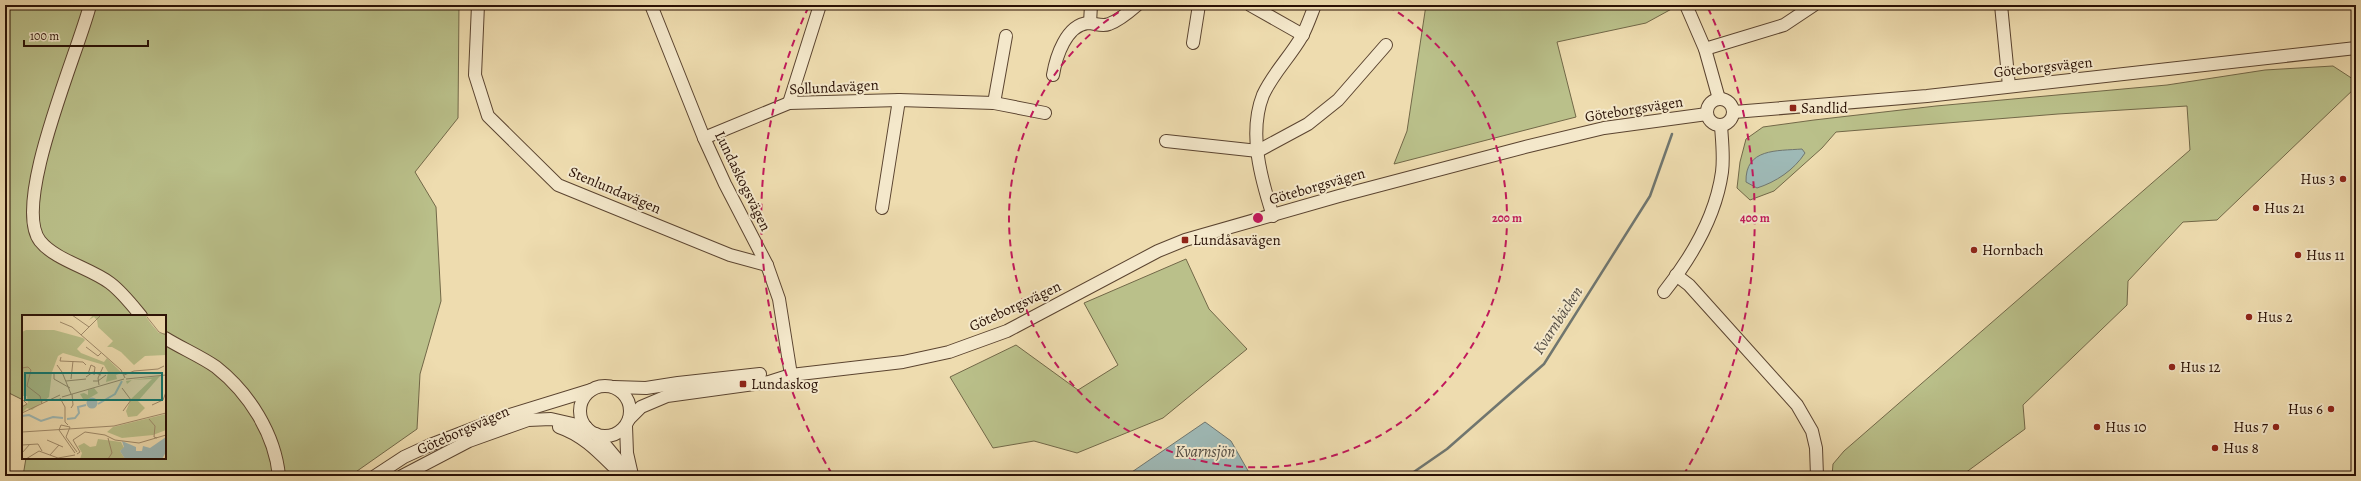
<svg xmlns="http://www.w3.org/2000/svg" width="2361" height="481" font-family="Alegreya,serif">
	<rect width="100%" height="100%" fill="#eedcaf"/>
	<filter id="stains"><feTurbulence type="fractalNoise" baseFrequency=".005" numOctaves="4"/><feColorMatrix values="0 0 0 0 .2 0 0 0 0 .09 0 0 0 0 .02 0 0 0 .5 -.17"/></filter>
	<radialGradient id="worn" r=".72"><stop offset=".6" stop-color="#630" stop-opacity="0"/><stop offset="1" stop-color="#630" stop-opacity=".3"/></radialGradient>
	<g fill="#bac08a" stroke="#726848">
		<polygon points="5,5 459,5 458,118 415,172 436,207 441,301 420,374 417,429 350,476 23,476 26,458 165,458 165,316 23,316 23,400 5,391"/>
		<polygon points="1426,5 1676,5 1677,6 1646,23 1557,42 1576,117 1394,164 1407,131"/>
		<polygon points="2333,66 2356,81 2356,87 2217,220 2183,222 2128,281 2127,305 2023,405 2025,429 1961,476 1832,476 1833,464 1844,451 2190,150 2187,106 2058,114 1836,132 1822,148 1774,191 1750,200 1737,188 1740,162 1746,139 1763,127 1814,120 1936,106 2167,85 2265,70"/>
		<polygon points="1186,259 1209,309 1247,349 1163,418 1077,453 1034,441 993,448 950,377 1016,345 1078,390 1118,365 1084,303"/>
	</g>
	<g fill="#9eb9b6" stroke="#70766f">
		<path d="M1802,149L1805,153C1794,170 1776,182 1757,188L1746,182C1745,148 1777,151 1802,149Z"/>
		<polygon points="1205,422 1231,441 1251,476 1126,476"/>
	</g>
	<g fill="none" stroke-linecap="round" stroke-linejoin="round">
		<polyline stroke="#70766f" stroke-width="2.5" points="1408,476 1447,449 1544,364 1650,196 1672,134"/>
		<defs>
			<g id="minor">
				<path d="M90,5C79,50 11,204 40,241C55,260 90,268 110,283C122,292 132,305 141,316"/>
				<polyline points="478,5 475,75 488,116 558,185 730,255 767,265"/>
				<polyline points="651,5 704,138 725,184 767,265 779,299 791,375"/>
				<polyline points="1250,5 1303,35"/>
				<polyline points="1686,5 1705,49 1719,99"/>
				<polyline points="2001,5 2009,86"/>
				<polyline points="1090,23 1091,5"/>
				<polyline points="1193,43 1199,5"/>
				<polyline points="1705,49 1784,25 1814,5"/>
				<path d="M1053,75C1056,57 1066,25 1088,23C1095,23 1102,27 1109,24C1120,20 1129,12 1137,5"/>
				<circle cx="1720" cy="112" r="13"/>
				<polyline points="789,103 820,5"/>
				<polyline points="994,103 1006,36"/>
				<polyline points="1734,112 1927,96 2356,48"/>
				<polyline points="704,138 789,103 899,100 994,103 1045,113"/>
				<polyline points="1166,141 1258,151 1308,124 1338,100 1386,45"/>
				<polyline points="882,208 899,100"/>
				<path d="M1273,216C1261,179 1248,133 1263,95C1273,73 1290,57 1302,36C1307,27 1311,15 1315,5"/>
				<polyline points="1676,275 1689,285 1797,405 1812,431 1816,448 1817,476"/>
				<path d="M1664,292C1691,258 1716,215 1722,172C1724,157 1722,140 1721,126"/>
				<path d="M165,338C181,348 200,356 216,367C249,393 275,434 279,476"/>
				<circle cx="605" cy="411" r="25"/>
				<polyline points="614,387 646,388 678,383 760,374"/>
				<polyline points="629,419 641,407 667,396 769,382 791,375 903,362 949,352 1007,331 1158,251 1185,240 1339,196 1525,147 1604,128 1707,114"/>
				<polyline points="626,426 627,453 632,475"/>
				<path d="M559,427C586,436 603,457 623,476"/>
				<polyline points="596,434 631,476"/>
				<polyline points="375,476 404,457 430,445 500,418 591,390"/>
				<polyline points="402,476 469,441 528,420 551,419 586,427"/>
			</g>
		</defs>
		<use href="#minor" stroke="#5b4430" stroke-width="14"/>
		<use href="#minor" stroke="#f4e8cb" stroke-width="12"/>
	</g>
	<g fill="none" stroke="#c2185b" stroke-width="2" stroke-dasharray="7 5">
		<path d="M1388 6A249 249 0 1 1 1128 6"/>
		<path d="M832 474A497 497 0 0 1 808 8M1708 8A497 497 0 0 1 1684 474"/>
	</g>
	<g fill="#8f2418" stroke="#f4e8cb" stroke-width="1.5">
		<rect x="1789" y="104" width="8" height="8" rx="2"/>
		<circle cx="2343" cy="179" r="4"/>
		<circle cx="2256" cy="208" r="4"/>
		<rect x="1181" y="236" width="8" height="8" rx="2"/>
		<circle cx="1974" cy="250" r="4"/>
		<circle cx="2298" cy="255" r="4"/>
		<circle cx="2249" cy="317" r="4"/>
		<circle cx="2172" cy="367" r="4"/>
		<rect x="739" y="380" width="8" height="8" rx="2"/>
		<circle cx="2331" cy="409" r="4"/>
		<circle cx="2097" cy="427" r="4"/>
		<circle cx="2276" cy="427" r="4"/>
		<circle cx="2215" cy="448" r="4"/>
	</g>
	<g text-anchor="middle" stroke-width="4" stroke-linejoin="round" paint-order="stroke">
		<g font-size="15" fill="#2a1105" stroke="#f4e8cb">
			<text transform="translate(2043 67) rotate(-6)" y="5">Göteborgsvägen</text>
			<text transform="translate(834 87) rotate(-3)" y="5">Sollundavägen</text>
			<text transform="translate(1634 109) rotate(-9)" y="5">Göteborgsvägen</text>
			<text transform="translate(743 181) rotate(64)" y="5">Lundaskogsvägen</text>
			<text transform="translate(1317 186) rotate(-16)" y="5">Göteborgsvägen</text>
			<text transform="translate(615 190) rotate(23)" y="5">Stenlundavägen</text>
			<text transform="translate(1015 306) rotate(-25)" y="5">Göteborgsvägen</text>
			<text transform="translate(463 430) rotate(-24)" y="5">Göteborgsvägen</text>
		</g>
		<g font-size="15" fill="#2a1105" stroke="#f4e8cb" text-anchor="start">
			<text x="1801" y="113">Sandlid</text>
			<text x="2335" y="184" text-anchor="end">Hus 3</text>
			<text x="2264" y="213">Hus 21</text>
			<text x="1193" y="245">Lundåsavägen</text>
			<text x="1982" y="255">Hornbach</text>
			<text x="2306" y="260">Hus 11</text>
			<text x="2257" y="322">Hus 2</text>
			<text x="2180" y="372">Hus 12</text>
			<text x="751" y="389">Lundaskog</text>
			<text x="2323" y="414" text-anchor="end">Hus 6</text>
			<text x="2105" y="432">Hus 10</text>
			<text x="2268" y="432" text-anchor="end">Hus 7</text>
			<text x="2223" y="453">Hus 8</text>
		</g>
		<g font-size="16" font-style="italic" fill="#534c43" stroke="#f4e8cb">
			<text transform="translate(1557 320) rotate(-57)" y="6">Kvarnbäcken</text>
			<text x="1205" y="457">Kvarnsjön</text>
		</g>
	</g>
	<g transform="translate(22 315)">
		<rect width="144" height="144" fill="#eedcaf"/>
		<path d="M71,0H128L124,2L130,10L137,18H144V40L123,41L112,50L99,37L90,32H85L91,26L76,12L75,5L72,2L67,5ZM4,15H32L61,23L63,25L55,34L59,38L82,47L85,43L100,58L94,60L95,64L84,67L86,57L82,50L41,38L36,41L30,57L27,82L10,95L5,93L1,97L0,91L6,88L5,81H0V17ZM138,61L116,86L123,93L115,101L106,102L104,96L109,84L130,64L110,65L105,69L104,66ZM72,73L76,78L66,84H61L58,79L62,78L66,80V75ZM144,99V115L131,120L100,123L85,117L91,112ZM76,124L99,127L102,133L98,136L103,144H58L60,138L56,131L62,128L68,132L74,131Z" fill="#bac08a"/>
		<path d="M64.5 88a5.5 5.5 0 1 1 11 0a5.5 5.5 0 1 1-11 0ZM144,122V137L140,144H103L98,136L102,132L100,126L114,132V136H120L121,131L128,133Z" fill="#9eb9b6"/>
		<path fill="none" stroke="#9eb9b6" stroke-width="2" d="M76,89L93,79L100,66M0,101L7,100L19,106L31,102L41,103M45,104L53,103L57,98L56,92L64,90"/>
		<path fill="none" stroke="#a08b6b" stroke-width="1" d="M50,0L67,12M125,2L137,17L144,20M38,7L50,12L81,39L99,55L103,63M59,20L79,0M64,32L76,41L79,38M39,42L38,46L61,47L64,50M35,50L40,57L49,79M0,53L6,52L9,55L5,71L18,81L20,89M32,57V64L48,73M66,59L69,50L73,52L72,60M102,60L112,56L136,54L142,51M64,62L71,57L79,60M49,64L51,46M104,64L144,60M44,66L64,64M71,66H76L84,60M77,70L76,63L81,52M100,73L109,85L101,96M40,82L102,64M38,83L43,92V107L46,110M130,90L141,85L144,77M0,92L5,89L0,84M49,93L51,90L50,79M0,98L38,80M127,104L133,111L132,122L135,123M0,117L92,111L144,98M25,125L41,132M0,130L16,129L20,136M0,138L8,129M53,138L37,115L39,110L48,112L44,122L55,137M55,139L58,137L51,125L63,117L83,120L93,125L117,128L144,120M28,140L37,130M4,144L17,136L36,143L53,140M86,144L90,138L86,123"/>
		<path fill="#0f766e" fill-opacity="0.15" stroke="#0f766e" stroke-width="2" d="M3,58H140V85H3Z"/>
		<rect width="144" height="144" fill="none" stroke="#2a1105" stroke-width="2"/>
	</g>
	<circle cx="1258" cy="218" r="6" fill="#c2185b" stroke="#f4e8cb" stroke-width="2"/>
	<g font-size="12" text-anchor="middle" font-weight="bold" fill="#c2185b" stroke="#f4e8cb" stroke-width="4" stroke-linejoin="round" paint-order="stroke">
		<text x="1507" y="222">200 m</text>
		<text x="1755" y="222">400 m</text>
	</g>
	<rect width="2361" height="481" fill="none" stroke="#eedcaf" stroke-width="20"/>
	<rect x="6" y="6" width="2349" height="469" fill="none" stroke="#2a1105" stroke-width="2"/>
	<rect x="10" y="10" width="2341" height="461" fill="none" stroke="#2a1105"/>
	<path d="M24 40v6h124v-6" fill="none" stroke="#2a1105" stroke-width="2"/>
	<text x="30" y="40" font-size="12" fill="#2a1105" stroke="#f4e8cb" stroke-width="3" paint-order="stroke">100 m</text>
	<rect width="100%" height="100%" filter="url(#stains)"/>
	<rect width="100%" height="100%" fill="url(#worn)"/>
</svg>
